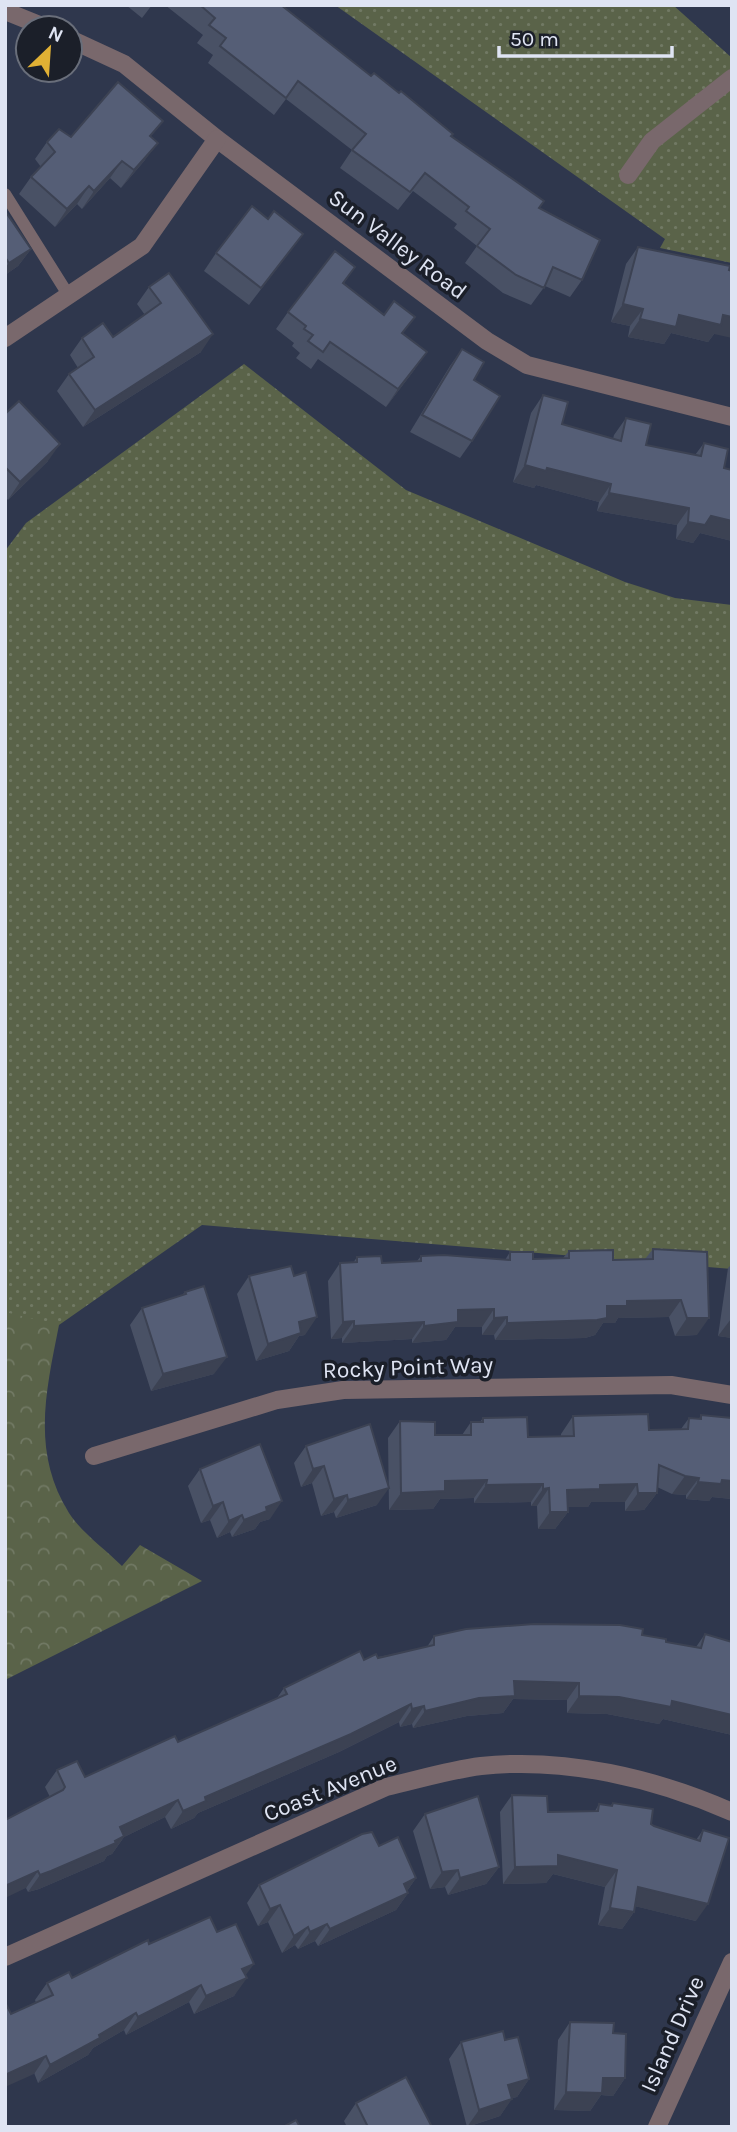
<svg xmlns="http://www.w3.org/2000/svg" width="737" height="2132" font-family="Karla,sans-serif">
	<defs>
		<pattern id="grass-dots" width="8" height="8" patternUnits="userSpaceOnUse" patternTransform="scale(1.75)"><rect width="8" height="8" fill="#5a6349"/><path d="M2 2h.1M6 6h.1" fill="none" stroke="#717964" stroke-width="1.8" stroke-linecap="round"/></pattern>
		<pattern id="forest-crowns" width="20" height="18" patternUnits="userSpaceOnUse" patternTransform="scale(1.75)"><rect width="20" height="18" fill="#5a6349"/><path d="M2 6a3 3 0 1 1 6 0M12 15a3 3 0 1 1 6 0" fill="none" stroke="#717964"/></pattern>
	</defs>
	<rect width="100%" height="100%" fill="#2f374d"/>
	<g fill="url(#grass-dots)">
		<polygon points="335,5 673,5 732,58 732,263 660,248 665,239"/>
		<polygon points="244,364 406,490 625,582 675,598 732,605 732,1269 202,1225 59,1325 5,1330 5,551 26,523"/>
	</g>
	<path fill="url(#forest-crowns)" d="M5,1312L59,1325C46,1391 31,1452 69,1513C81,1532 105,1549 122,1566L140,1545L202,1581L5,1680Z"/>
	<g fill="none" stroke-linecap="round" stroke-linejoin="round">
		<polyline stroke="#79686c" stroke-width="12" points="5,194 69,296"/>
		<g stroke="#79686c" stroke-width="18">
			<polyline points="5,11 47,28"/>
			<polyline points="70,39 124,64 217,139 487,341 527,365 732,417"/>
			<polyline points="628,175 652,141 732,78"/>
			<polyline points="5,338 142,246 217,139"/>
			<polyline points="94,1456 277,1400 343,1390 671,1385 732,1395"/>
		</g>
		<g stroke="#79686c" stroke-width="18">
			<path d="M5,1957L386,1787C417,1780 449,1770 481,1766C565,1757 655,1778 732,1812"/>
			<polyline points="657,2127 732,1962"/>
		</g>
	</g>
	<g fill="#495165">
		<polygon points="126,5 152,5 142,18"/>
		<polygon points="165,5 281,5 371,76 451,136 539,208 582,280 570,297 545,286 531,305 503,293 465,263 477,246 454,228 457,224 413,191 398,210 340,168 352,150 286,99 274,115 208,63 213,55 197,43 203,35"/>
		<polygon points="71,137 151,137 145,160 121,188 110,178 82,209 77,204 55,227 19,194 31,177 41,167 35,159 47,142"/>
		<polygon points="5,211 31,249 18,266 5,275"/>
		<polygon points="268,219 290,251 249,305 204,271 216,253"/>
		<polygon points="638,247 714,334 708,342 671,333 664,344 628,337 630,326 611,322 626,264"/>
		<polygon points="355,267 344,283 403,334 415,369 386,407 318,359 311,369 296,358 300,353 292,346 294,343 276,329 288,312"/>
		<polygon points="149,287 201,352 83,427 57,391 69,374 78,368 70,355 82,338 113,337 145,315 137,304"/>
		<polygon points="462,349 474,380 472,441 460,458 410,432 450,366"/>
		<polygon points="543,395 562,424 613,439 614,435 626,418 646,445 695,455 704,443 724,468 732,470 732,541 700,533 693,543 676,539 677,525 597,511 599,502 536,485 534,488 513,482 531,413"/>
		<polygon points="5,414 48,461 8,500 5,497"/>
		<polygon points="653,1249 707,1252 697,1335 675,1336 669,1317 618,1318 615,1323 603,1323 595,1335 585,1338 495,1340 494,1335 482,1335 482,1327 455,1327 446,1340 412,1343 412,1339 342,1343 342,1338 331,1339 328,1281 340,1263 353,1263 357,1257 382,1263 417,1261 421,1256 505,1260 510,1252 533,1259 563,1258 569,1251 613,1260 645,1259"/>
		<polygon points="732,1264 732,1338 718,1336 728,1268"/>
		<polygon points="249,1276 305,1335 299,1336 289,1351 256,1361 237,1294"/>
		<polygon points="185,1292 214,1374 151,1391 130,1325 142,1308 182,1295"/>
		<polygon points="701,1415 732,1418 732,1499 712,1497 709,1501 686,1499 686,1495 672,1494 657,1487 657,1493 644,1510 625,1511 625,1502 591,1502 588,1507 568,1507 568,1512 555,1529 538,1529 537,1506 531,1506 531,1502 474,1503 474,1498 440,1499 433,1509 389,1510 388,1438 400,1421 435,1435 462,1435 471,1422 480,1422 483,1418 528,1437 561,1437 561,1434 573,1416 649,1430 681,1429 689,1418 699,1419"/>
		<polygon points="306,1446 377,1505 336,1518 334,1512 321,1516 312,1483 301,1487 294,1463"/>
		<polygon points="200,1469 270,1519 260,1522 255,1529 232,1537 230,1532 217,1538 210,1520 201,1523 188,1486"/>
		<polygon points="705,1634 732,1642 732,1735 663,1719 659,1724 607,1714 567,1713 567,1700 513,1699 503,1713 467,1716 413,1728 412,1724 400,1727 399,1722 339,1752 198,1813 194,1818 171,1829 165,1817 124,1837 112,1854 107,1856 104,1861 39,1889 28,1892 26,1888 50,1797 45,1787 57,1770 85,1777 178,1742 277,1698 284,1688 364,1660 427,1647 434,1636 642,1635 666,1642 696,1647"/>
		<polygon points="512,1795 548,1812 595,1811 599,1804 610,1806 613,1803 654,1826 696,1840 703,1830 696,1921 635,1906 634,1912 622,1929 598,1925 605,1887 553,1874 546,1883 503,1884 500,1812"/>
		<polygon points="425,1814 499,1867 486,1884 448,1895 445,1887 430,1889 413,1831"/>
		<polygon points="379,1846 416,1878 407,1891 408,1893 396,1910 318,1946 315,1941 298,1949 295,1945 282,1953 268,1922 258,1926 247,1903 259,1885"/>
		<polygon points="217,1932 245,1976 234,1996 194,2014 189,2002 126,2035 124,2030 93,2048 88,2055 38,2083 11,2014 36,2003 35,2000 47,1983 72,1978 149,1944"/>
		<polygon points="570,2022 613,2033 625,2078 613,2096 601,2095 590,2111 554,2110 558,2040"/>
		<polygon points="505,2040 529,2079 517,2097 512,2098 500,2116 467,2127 449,2059 461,2042"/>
		<polygon points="356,2103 432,2127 347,2127 344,2121"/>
	</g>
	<g fill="#3c4253">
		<polygon points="158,143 145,160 121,188 134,170"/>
		<polygon points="122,161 110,178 82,209 94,191"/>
		<polygon points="89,186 77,204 55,227 67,209"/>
		<polygon points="31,249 18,266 5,275 5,268 9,263"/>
		<polygon points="623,304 643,309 630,326 611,322"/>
		<polygon points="679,315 723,315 732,317 732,338 714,334 708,342 671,333 664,344 628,337 640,319"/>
		<polygon points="213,334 201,352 83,427 95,410"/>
		<polygon points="427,352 415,369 386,407 398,389"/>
		<polygon points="60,444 48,461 8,500 20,482"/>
		<polygon points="525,465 547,468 611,484 599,502 536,485 534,488 513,482"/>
		<polygon points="609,493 689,508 677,525 597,511"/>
		<polygon points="711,516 732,521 732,541 700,533 693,543 676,539 688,522"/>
		<polygon points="681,1300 669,1317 618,1318 615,1323 603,1323 595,1335 585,1338 495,1340 507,1323 627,1301"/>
		<polygon points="494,1309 482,1327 455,1327 446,1340 412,1343 424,1326 458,1310"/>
		<polygon points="317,1317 305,1335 299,1336 289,1351 256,1361 268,1344 299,1322"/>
		<polygon points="507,1317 494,1335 482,1335 494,1318"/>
		<polygon points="687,1318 709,1318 697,1335 675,1336"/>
		<polygon points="731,1319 732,1319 732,1338 718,1336"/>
		<polygon points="354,1321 342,1338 331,1339 343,1322"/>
		<polygon points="424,1322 412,1339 342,1343 354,1326"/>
		<polygon points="227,1357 214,1374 151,1391 163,1374"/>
		<polygon points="324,1466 312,1483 301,1487 313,1469"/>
		<polygon points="685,1476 699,1478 686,1495 672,1494"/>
		<polygon points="487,1480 474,1498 440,1499 433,1509 389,1510 401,1493 445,1481"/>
		<polygon points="722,1480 732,1481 732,1499 712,1497 709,1501 686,1499 698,1482"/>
		<polygon points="543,1484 531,1502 474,1503 486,1485"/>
		<polygon points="637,1484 625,1502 591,1502 588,1507 555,1507 567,1490 600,1485"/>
		<polygon points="389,1488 377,1505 336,1518 348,1500"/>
		<polygon points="549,1488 537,1506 531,1506 543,1489"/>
		<polygon points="638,1493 657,1493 644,1510 625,1511"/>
		<polygon points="347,1495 334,1512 321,1516 334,1499"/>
		<polygon points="282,1501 270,1519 260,1522 255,1529 232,1537 244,1520 266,1507"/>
		<polygon points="223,1502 210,1520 201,1523 213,1506"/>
		<polygon points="550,1512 568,1512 555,1529 538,1529"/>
		<polygon points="242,1515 230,1532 217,1538 229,1521"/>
		<polygon points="514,1681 579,1683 567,1700 513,1699 503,1713 467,1716 413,1728 425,1711"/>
		<polygon points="579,1696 619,1697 672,1701 732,1715 732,1735 663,1719 659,1724 607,1714 567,1713"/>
		<polygon points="411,1704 399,1722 339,1752 198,1813 194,1818 171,1829 183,1811 205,1797"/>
		<polygon points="424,1706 412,1724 400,1727 412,1709"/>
		<polygon points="178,1800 165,1817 124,1837 112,1854 107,1856 104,1861 39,1889 28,1892 40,1875 120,1827"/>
		<polygon points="558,1855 617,1870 605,1887 553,1874 546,1883 503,1884 515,1867"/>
		<polygon points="499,1867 486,1884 448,1895 460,1878"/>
		<polygon points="458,1870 445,1887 430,1889 442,1872"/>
		<polygon points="38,1871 26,1888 5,1898 5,1886"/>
		<polygon points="416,1878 405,1894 408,1893 396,1910 318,1946 330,1929 404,1884"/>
		<polygon points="638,1887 708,1904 696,1921 626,1904"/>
		<polygon points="280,1905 268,1922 258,1926 270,1909"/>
		<polygon points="610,1908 634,1912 622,1929 598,1925"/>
		<polygon points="327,1924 315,1941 298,1949 310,1932"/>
		<polygon points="308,1927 295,1945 282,1953 294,1936"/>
		<polygon points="254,1964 242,1980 247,1978 234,1996 194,2014 206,1996 242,1969"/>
		<polygon points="201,1985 189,2002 126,2035 138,2017"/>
		<polygon points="136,2013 124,2030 93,2048 88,2055 38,2083 50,2065 99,2035"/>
		<polygon points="46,2056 34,2074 5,2087 5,2075"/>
		<polygon points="603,2078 625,2078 613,2096 601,2095 590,2111 554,2110 566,2092"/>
		<polygon points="529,2079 517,2097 496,2102 508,2085"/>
		<polygon points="512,2099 500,2116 467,2127 479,2110"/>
	</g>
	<g fill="#555e76" stroke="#3c4253" stroke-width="2">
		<polygon points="200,5 281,5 371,76 374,73 399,93 401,91 453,134 451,136 544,201 539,208 600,240 582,280 553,267 544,288 516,275 477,246 490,229 466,211 469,207 425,173 410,192 352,150 366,134 298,81 286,98 220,46 226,38 209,25 215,18"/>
		<polygon points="118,82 163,121 150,136 158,143 134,170 122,161 94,191 89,186 67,209 31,177 55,152 47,142 59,129 71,137"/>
		<polygon points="252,206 268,219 274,211 303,234 261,288 216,253"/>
		<polygon points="5,211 31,249 9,263 5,257"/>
		<polygon points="638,247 730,266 729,270 732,271 732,317 723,315 721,325 679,315 676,327 640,319 643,309 623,304"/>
		<polygon points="335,251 355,267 343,283 384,315 394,301 415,317 402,333 427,352 398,389 330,342 323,352 308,341 313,335 304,329 306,326 288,312"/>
		<polygon points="169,273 213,334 95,410 69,374 94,357 82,338 103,323 113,337 161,303 149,287"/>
		<polygon points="462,349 484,362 474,380 500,396 472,441 422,415"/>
		<polygon points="543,395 568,402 562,424 621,441 626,418 651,424 646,445 701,456 704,443 728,449 724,468 732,470 732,521 711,516 705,525 688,522 689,508 609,493 611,484 547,468 546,471 525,465"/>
		<polygon points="19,401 60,444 20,482 5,467 5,414"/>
		<polygon points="653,1249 707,1252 709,1318 687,1318 681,1300 627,1301 627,1306 607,1306 607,1318 597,1320 507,1323 507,1317 494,1318 494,1309 458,1310 458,1322 424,1326 424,1322 354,1326 354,1321 343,1322 340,1263 357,1262 357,1257 381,1256 382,1263 421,1261 421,1256 444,1255 510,1260 510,1252 533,1252 533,1259 569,1258 569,1251 613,1250 613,1260 653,1259"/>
		<polygon points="291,1266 294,1276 306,1272 317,1317 299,1322 301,1333 268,1344 249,1276"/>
		<polygon points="204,1286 227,1357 163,1374 142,1308 186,1294 185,1292"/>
		<polygon points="648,1414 649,1430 688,1429 689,1418 701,1419 701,1415 732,1418 732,1481 722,1480 721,1484 698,1482 699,1478 685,1476 659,1465 657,1493 638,1493 637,1484 600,1485 600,1489 567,1490 568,1512 550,1512 549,1488 543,1489 543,1484 486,1485 487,1480 445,1481 445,1491 401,1493 400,1421 435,1422 435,1435 471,1435 471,1422 483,1422 483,1418 527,1417 528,1437 574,1436 573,1416"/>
		<polygon points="370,1424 389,1488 348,1500 347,1495 334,1499 324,1466 313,1469 306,1446"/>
		<polygon points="260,1444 282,1501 266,1507 267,1511 244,1520 242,1515 229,1521 223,1502 213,1506 200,1469"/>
		<polygon points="534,1624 620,1625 643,1629 642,1635 666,1639 666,1642 701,1648 705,1634 732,1642 732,1715 672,1701 671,1707 619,1697 579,1696 579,1683 514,1681 515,1696 479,1698 425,1711 424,1706 412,1709 411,1704 351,1734 205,1797 206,1801 183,1811 178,1800 120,1827 124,1836 115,1841 116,1843 51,1871 40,1875 38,1871 5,1886 5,1820 63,1790 65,1787 57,1770 77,1761 85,1777 175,1736 178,1742 287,1694 284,1688 360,1651 364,1660 376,1654 378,1658 434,1645 434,1636 466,1629"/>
		<polygon points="512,1795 547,1796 548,1812 598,1811 599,1804 612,1806 613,1803 653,1809 651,1824 654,1826 700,1841 703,1830 729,1838 708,1904 638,1887 634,1912 610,1908 617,1870 558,1855 558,1866 515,1867"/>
		<polygon points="478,1796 499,1867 460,1878 458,1870 442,1872 425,1814"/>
		<polygon points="372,1832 379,1846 398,1837 416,1878 404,1884 408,1893 330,1929 327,1924 310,1932 308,1927 294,1936 280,1905 270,1909 259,1885 362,1834"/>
		<polygon points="210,1917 217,1932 236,1924 254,1964 242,1969 247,1978 206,1996 201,1985 138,2017 136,2013 99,2035 100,2038 50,2065 46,2056 5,2075 5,2002 11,2014 53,1995 47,1983 69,1972 72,1978 148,1940 149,1944"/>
		<polygon points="570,2022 614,2023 613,2033 626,2034 625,2078 603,2078 602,2093 566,2092"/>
		<polygon points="503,2031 505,2040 518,2037 529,2079 508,2085 512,2099 479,2110 461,2042"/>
		<polygon points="406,2077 432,2127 368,2127 356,2103"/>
		<polygon points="296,2120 300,2127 283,2127"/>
	</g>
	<g text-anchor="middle" stroke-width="7" stroke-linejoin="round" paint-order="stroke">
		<g font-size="23" fill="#dfe4f3" stroke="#1b1f29">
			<text transform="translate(398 244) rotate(37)" y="8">Sun Valley Road</text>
			<text transform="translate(408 1367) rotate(-2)" y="8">Rocky Point Way</text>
			<text transform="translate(330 1788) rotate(-22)" y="8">Coast Avenue</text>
			<text transform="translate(672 2034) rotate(-66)" y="8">Island Drive</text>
		</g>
	</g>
	<rect width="737" height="2132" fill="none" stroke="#dfe4f3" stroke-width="14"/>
	<g transform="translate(49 49) rotate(25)"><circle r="33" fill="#1b1f29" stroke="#696e7a" stroke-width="2"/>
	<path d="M0-5L12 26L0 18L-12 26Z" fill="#e0b034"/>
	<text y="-10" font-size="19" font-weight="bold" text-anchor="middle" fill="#dfe4f3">N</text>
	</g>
	<path d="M499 46v10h173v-10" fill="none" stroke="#dfe4f3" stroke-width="3.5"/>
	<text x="510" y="46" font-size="21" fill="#dfe4f3" stroke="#1b1f29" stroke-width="5" paint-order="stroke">50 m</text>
</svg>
